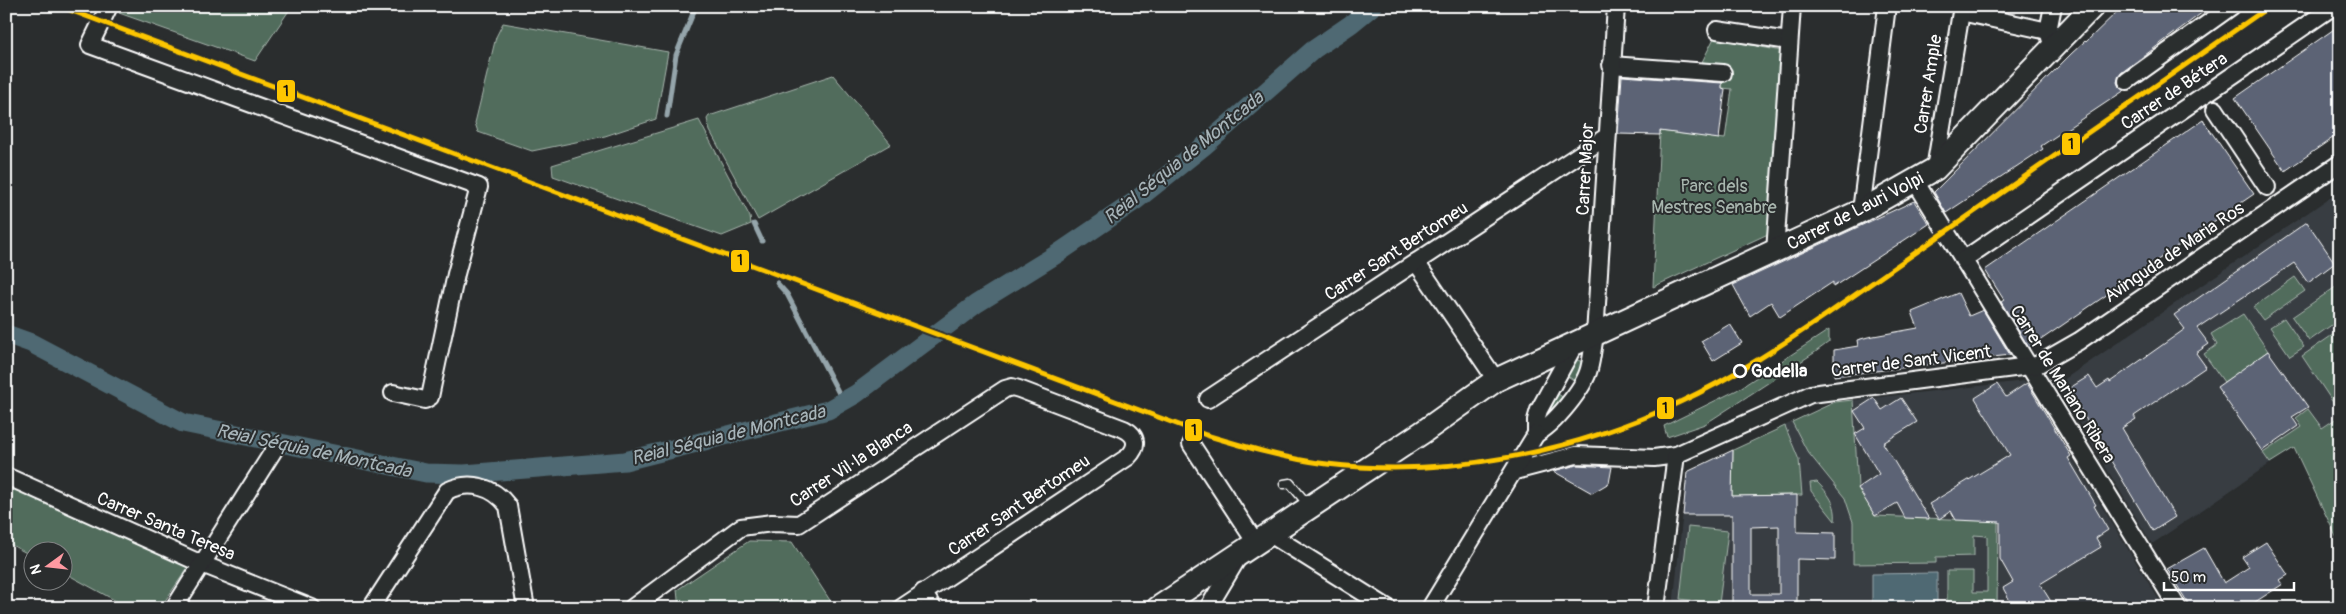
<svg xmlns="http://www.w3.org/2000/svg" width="2346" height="614" font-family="Pangolin,sans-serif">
	<rect width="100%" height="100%" fill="#2a2d2e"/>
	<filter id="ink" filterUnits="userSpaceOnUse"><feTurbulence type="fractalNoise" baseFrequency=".02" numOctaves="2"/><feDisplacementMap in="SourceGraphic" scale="10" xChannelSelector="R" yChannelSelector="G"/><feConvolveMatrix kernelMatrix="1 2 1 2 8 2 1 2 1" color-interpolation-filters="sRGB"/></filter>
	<g filter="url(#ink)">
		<g fill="#393e43">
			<polygon points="2338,192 2340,194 2340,416 2152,544 2056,385"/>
			<polygon points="2025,381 2164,608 1673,608 1687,472 1835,402"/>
		</g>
		<g fill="#516c5c" stroke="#a8b6ae">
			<polygon points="122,6 292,6 255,61 119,13"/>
			<polygon points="503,23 668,52 656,119 605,136 532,151 478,132 475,123 496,37"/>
			<polygon points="1714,38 1782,51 1768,234 1653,287 1660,131 1725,139 1732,89 1722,88 1724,65 1702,62"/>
			<polygon points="833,75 891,144 758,220 710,131 707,119 709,116"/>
			<polygon points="699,120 750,217 751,224 722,236 553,176 552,165"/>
			<polygon points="2295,277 2305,291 2263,320 2253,307"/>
			<polygon points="2340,284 2340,319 2309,341 2292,317"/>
			<polygon points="2243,314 2268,351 2224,382 2204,354 2217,345 2211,334"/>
			<polygon points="2284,318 2304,347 2290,356 2270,327"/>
			<polygon points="1829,330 1829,342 1814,353 1705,424 1667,437 1664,426 1737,390"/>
			<polygon points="2334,334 2340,342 2338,410 2302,356"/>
			<polygon points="1578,360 1582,362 1583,367 1575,381 1566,375 1573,362"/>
			<polygon points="1555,392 1564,398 1551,413 1547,411"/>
			<polygon points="1853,400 1858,487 1875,516 1998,521 1997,608 1947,608 1947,571 1973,571 1973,592 1987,592 1987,536 1974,535 1974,556 1936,557 1936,563 1853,564 1853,522 1845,498 1807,451 1792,422 1835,402"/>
			<polygon points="2308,409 2322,428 2340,416 2340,545 2294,448 2270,463 2263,453 2302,427 2296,418"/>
			<polygon points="1785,426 1799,460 1802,495 1732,496 1733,450"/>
			<polygon points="6,479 189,566 160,608 129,608 63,572 62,552 32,552 32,556 6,542"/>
			<path d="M1817,482C1828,493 1837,504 1835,521L1811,491L1810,483Z"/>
			<polygon points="1688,527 1728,531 1719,604 1680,599"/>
			<polygon points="749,541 792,542 835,608 679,608 677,590"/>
		</g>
		<polygon fill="#4f6973" stroke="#95a5ab" points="1937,573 1937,605 1872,606 1872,574"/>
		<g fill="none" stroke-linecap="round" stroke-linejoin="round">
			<g stroke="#95a5ab" stroke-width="5">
				<polyline points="667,116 676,55 696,6"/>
				<polyline points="754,224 762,241"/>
				<polyline points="777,283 787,294 843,401"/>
			</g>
			<polyline stroke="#4f6973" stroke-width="19" points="6,334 31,343 183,423 426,473 464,474 625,461 828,410 856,394 976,304 1057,254 1135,201 1204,146 1313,50 1351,24 1373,6"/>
		</g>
		<g fill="#5c6475" stroke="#fff" fill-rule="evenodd">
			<polygon points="2123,6 2211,6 2121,73 2117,82 2119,87 2125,90 2041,146 2043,149 2034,155 1946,213 1934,192 2071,54 2085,41 2086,42"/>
			<polygon points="2340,25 2340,133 2285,171 2235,98"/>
			<polygon points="1622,76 1722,83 1722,88 1725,89 1719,139 1660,131 1660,135 1618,134"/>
			<polygon points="2203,120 2254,194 2029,348 2001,302 2004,300 1985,270"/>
			<polygon points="1914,201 1929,224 1833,287 1833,282 1780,317 1771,302 1750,316 1733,285"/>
			<polygon points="2307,222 2335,263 2308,283 2294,263 2197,328 2209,344 2196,353 2206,367 2134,416 2136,419 2122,428 2175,517 2153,531 2068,389 2089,376 2097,388 2109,380 2110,382 2185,329 2174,315"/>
			<polygon points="1958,293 1969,316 1983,310 2010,355 1834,376 1834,350 1858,346 1857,340 1868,337 1918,328 1912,312"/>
			<polygon points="1730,324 1742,343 1713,361 1701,341"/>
			<polygon points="2268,351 2308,407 2292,417 2298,426 2262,451 2217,387"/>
			<polygon points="2027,383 2071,456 2068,458 2096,505 2094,506 2108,530 2096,538 2101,547 2040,584 2055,608 2014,608 2003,588 2013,582 2000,559 2000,522 1956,520 1951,511 1939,519 1929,504 2010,455 1975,398 1997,384 2006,397"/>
			<polygon points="1874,398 1882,410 1901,398 1917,422 1883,443 1929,519 1905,518 1897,503 1875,516 1858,488 1879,474 1855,434 1865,428 1854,411"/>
			<path d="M1733,450L1732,496L1797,495V532L1835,533V560L1797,559V608H1732V515H1683L1687,472ZM1779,526V594H1751V527Z"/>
			<polygon points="1577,465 1612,467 1609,483 1592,493 1553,471"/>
			<polygon points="2266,542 2288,575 2280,580 2283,584 2246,608 2191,608 2167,569 2204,548 2224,583 2249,567 2242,557"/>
		</g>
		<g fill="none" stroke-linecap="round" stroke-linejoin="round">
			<defs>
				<polyline id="lane" points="1284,484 1290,483 1309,506"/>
				<g id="street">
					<polyline points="109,6 90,45 479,187 456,274 430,397 425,400 393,393"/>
					<polyline points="1961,12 2048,31"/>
					<polyline points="1717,30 1789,41"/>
					<polyline points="2051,41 2048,31 2053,6"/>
					<polyline points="1611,65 1723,73"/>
					<polyline points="2127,81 2232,6"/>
					<polyline points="2215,109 2267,187"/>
					<polyline points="1935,169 1962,6"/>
					<polyline points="1915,181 2178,608"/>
					<polyline points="1861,211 1887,6"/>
					<polyline points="1775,252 1792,6"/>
					<polyline points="1963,260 2334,6"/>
					<polyline points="1416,262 1496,380"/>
					<polyline points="1208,399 1606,137"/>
					<path d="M1536,434C1554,425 1584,388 1589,369C1592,358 1593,346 1595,335L1616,6"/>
					<polyline points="1536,434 1536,420 1539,410 1575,344"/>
					<polyline points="1191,444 1256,543"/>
					<polyline points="1515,471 1576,455 1654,458 1676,455 1811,394 2037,365 2079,341 2340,163"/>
					<polyline points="6,476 202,564 312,608"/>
					<polyline points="1270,534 1388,608"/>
					<polyline points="923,592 933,608"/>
					<polyline points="174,608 274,450"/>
					<path d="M371,608L447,491C469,480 493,486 508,506L526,608"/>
					<path d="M632,608L741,527L772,523L799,524L1005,389L1012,387L1019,389L1124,429C1138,436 1138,447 1128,457L901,608"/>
					<polyline points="1208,608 1239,556"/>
					<polyline points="1430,608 1536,434"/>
					<polyline points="1656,608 1676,455"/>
				</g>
				<polyline id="secondary" points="1158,608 1423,432 1496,380 1861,211 1935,169 2093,6"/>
			</defs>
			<use href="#lane" stroke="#fff" stroke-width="11"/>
			<use href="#street" stroke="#fff" stroke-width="20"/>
			<use href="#secondary" stroke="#fff" stroke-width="26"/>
			<use href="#lane" stroke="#2a2d2e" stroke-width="8"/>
			<use href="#street" stroke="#2a2d2e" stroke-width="16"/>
			<use href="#secondary" stroke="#2a2d2e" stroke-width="22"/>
			<defs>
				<path id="metro-1" d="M59,6L1206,435C1246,447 1286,459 1327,464C1447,478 1572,453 1680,402C1732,378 1779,347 1826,315L2270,6"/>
			</defs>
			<use href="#metro-1" stroke="#2a2d2e" stroke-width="9"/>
			<use href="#metro-1" stroke="#fdc600" stroke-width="5"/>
		</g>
	</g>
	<circle fill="#2a2d2e" stroke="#fff" stroke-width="2.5" cx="1740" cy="371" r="6"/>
	<g text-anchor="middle" stroke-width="4" stroke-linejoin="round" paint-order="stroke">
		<g font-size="18" fill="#fff" stroke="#2a2d2e">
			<text transform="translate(1928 84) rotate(-81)" y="6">Carrer Ample</text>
			<text transform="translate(2174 91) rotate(-34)" y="6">Carrer de Bétera</text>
			<text transform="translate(1585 169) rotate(-87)" y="6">Carrer Major</text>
			<text transform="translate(1855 211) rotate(-27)" y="6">Carrer de Lauri Volpi</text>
			<text transform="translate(1396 251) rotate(-33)" y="6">Carrer Sant Bertomeu</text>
			<text transform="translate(2174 252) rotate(-34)" y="6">Avinguda de Maria Ros</text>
			<text transform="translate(1911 361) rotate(-7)" y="6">Carrer de Sant Vicent</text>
			<text transform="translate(2063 384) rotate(58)" y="6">Carrer de Mariano Ribera</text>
			<text transform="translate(851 464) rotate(-33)" y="6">Carrer Vil·la Blanca</text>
			<text transform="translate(1019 505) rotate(-34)" y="6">Carrer Sant Bertomeu</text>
			<text transform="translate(166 526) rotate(23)" y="6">Carrer Santa Teresa</text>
		</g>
		<g font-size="18" fill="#a8b6ae" stroke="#2a2d2e">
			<text x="1714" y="192">Parc dels<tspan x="1714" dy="21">Mestres Senabre</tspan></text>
		</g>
		<g font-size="18" font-weight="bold" fill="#fff" stroke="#2a2d2e" text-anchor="start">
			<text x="1751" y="377">Godella</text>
		</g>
		<g font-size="19" font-style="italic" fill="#a7b4b9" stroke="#2a2d2e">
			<text transform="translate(1183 157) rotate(-39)" y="7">Reial Séquia de Montcada</text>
			<text transform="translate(728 434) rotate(-14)" y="7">Reial Séquia de Montcada</text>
			<text transform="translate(314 450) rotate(12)" y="7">Reial Séquia de Montcada</text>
		</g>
	</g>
	<g stroke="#2a2d2e" stroke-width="2">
		<rect x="276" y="79" width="20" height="24" rx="5" fill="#fdc600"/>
		<rect x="2061" y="132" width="20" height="24" rx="5" fill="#fdc600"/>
		<rect x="730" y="249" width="20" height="24" rx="5" fill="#fdc600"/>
		<rect x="1656" y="396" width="19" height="24" rx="5" fill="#fdc600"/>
		<rect x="1184" y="418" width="19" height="24" rx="5" fill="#fdc600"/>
	</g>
	<g font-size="14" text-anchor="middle" font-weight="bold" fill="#111">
		<text x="286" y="96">1</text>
		<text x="2071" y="149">1</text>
		<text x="740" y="265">1</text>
		<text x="1665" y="413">1</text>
		<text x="1194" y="435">1</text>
	</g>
	<rect width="2346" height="614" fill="none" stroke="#2a2d2e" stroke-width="25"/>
	<rect x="12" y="12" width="2321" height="589" fill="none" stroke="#fff" stroke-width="2" filter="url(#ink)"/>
	<g transform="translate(48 566) rotate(255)"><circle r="24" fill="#2a2d2e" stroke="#7f8182"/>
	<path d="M0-4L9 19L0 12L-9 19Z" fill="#ff9aa2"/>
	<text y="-8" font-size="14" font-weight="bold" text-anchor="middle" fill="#ffffff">N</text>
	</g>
	<path d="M2164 582v8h130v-8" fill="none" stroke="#ffffff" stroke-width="2.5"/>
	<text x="2171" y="582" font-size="15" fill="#ffffff" stroke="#2a2d2e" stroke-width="4" paint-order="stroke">50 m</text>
</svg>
